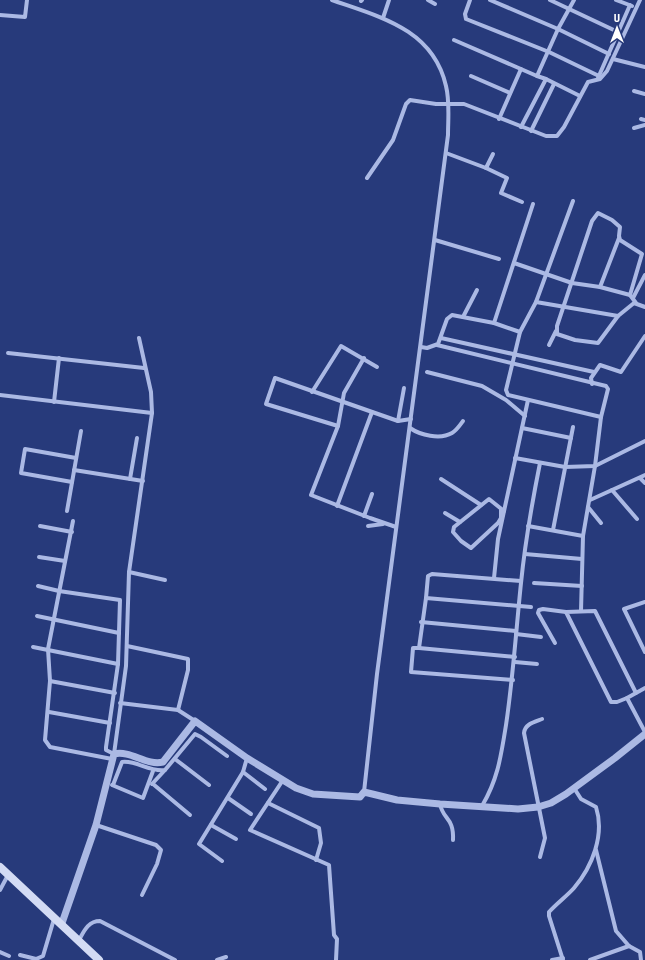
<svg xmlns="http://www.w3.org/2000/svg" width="645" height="960" font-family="'Roboto Condensed',sans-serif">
	<rect width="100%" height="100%" fill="#273a7b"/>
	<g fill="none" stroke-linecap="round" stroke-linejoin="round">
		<g stroke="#abb9e4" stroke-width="4">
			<path d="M332,0C380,17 433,29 446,86C450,102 448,119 448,135L377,674L364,792"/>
			<polyline points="428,0 435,4"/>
			<polyline points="470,0 465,14 466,19 549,52 599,76"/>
			<polyline points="490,0 558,29 609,54"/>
			<polyline points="550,0 618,32"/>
			<polyline points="616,0 632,6"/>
			<polyline points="361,1 362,0"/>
			<polyline points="0,15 25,17 27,0"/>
			<polyline points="383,18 389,0"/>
			<polyline points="454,40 537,76"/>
			<polyline points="613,59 645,67"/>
			<polyline points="471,76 510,93"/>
			<polyline points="598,78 630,5"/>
			<polyline points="546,79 580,96"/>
			<polyline points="634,91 645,94"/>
			<polyline points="499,119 521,69"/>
			<polyline points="641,119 645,120"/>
			<polyline points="521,127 546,79 537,76 558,29 574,0"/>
			<polyline points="634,128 645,125"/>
			<polyline points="531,131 554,84"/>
			<polyline points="446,153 486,168 493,154"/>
			<polyline points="486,168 507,178 501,193 522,202"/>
			<polyline points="367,178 393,140 406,104 410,100 436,104 464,104 546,136 557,136 564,127 588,82 600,79 607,71 640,0"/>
			<polyline points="533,204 494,323 520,332 506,390 508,395 601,417"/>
			<polyline points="435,240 499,259"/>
			<polyline points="514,263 572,283 600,287 630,295 636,303"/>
			<polyline points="600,287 619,238"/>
			<polyline points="633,298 645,275"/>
			<polyline points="536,302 618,316 634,303 645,307"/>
			<polyline points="618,316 598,343 575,340 557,334 557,326 592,221 598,213 612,220 620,227 619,236 620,240 642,254 630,295"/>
			<polyline points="463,317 477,290"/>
			<polyline points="520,332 536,302 573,201"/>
			<polyline points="441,338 594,372"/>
			<polyline points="437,345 606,386 608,389 601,417 595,466 583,536 581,611"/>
			<polyline points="549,345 556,331"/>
			<polyline points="421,347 427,348 438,344 447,319 452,315 494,323"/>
			<polyline points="8,353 144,368"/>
			<polyline points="364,358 344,393 338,426 311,495 370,518 396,527"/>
			<polyline points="427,372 482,386 506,400 525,416"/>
			<polyline points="592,384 591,378 600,365 621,372 645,336"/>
			<polyline points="312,392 341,346 377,367"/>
			<polyline points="0,395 152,413"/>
			<polyline points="54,402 59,358"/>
			<polyline points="398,421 404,388"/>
			<polyline points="338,426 266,404 275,378 398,421 411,419"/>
			<path d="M410,428C420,435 440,440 452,433C457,430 460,425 463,421"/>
			<polyline points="522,428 571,438"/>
			<polyline points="515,458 565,467 595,466 645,441"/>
			<polyline points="74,470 143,481"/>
			<polyline points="640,478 645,483"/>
			<polyline points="130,479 137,438"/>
			<polyline points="441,479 481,505"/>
			<polyline points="72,482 21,473 25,449 76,458"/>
			<polyline points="612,490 637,519"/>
			<polyline points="590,500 645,475"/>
			<polyline points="337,506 372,412"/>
			<polyline points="588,507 601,523"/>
			<polyline points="501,510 501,518 498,523 471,548 461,541 453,532 454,527 489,499 504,511"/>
			<polyline points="67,511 81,431"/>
			<polyline points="445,513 460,522"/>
			<polyline points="364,516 372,494"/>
			<polyline points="73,521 48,649 50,681 45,740 50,747 112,759"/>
			<polyline points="40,526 72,532"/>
			<polyline points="368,526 383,524"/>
			<polyline points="528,526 583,536"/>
			<polyline points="553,530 573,427"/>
			<polyline points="525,554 582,559"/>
			<polyline points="39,557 65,561"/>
			<polyline points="129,572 165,580"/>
			<polyline points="494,578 498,539 528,400"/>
			<polyline points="521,581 432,574 428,576 426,598 531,607"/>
			<polyline points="534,583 582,586"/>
			<polyline points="38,586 59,591 120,600 118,664 106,747 106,750 114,754 126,666 129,572 152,413 151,392 139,338"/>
			<polyline points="426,598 419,648 413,648 411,672 513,680"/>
			<polyline points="645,602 624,609 645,652"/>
			<polyline points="37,616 119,633"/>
			<polyline points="421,622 516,631"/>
			<polyline points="516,634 541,637"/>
			<polyline points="555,643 538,613 539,610 543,609 566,612"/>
			<polyline points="127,646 188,659 188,670 178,710"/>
			<polyline points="33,647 118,664"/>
			<polyline points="419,648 515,657"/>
			<polyline points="515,662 537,664"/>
			<polyline points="50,681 115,693"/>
			<polyline points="645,688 627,698 645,732"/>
			<polyline points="627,698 617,702 611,702 566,612 595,611 636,693"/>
			<polyline points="120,703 178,710 195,721"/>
			<polyline points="49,712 110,723"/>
			<polyline points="175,759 209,785"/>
			<polyline points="243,772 265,789"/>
			<polyline points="283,780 250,830 329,865 334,935 337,939 336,960"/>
			<polyline points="152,784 165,770"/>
			<polyline points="153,784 190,815"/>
			<polyline points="112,785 143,798 153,771"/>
			<path d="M113,785L122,762C137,760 148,772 165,770L195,734L201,737L227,756"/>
			<polyline points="228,798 251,814"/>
			<polyline points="268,803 319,828 321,843 316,860"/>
			<path d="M440,804C443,820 454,817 453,840"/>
			<path d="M482,806C498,779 501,756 506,725C513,678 516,631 521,583C525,543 532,503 540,463"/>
			<polyline points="96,825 156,845 161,850 157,864 142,895"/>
			<polyline points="211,825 236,839"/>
			<polyline points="596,850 616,931 629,946 640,952 641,960"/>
			<path d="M540,857L545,838L524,733C525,724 534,722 542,719"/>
			<polyline points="222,861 199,844 243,772 247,758"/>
			<polyline points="0,890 8,875"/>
			<path d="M79,940C84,931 88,921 100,921L175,960"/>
			<polyline points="0,952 9,956"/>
			<polyline points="20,955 36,959 43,956 54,919"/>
			<polyline points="217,960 226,957"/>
			<polyline points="552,960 563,958"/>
			<path d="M563,960L549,916V912C557,903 567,896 574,888C592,867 605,835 596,807L581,799L574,788"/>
			<polyline points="590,960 629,946"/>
		</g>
		<path stroke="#abb9e4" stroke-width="7" d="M62,923L96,825L114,754C131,750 146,766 163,762L195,721L247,758L296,788L313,794L360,797L364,792L397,800L440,804L518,809L538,807L551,803L566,794L615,758L645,734"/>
		<polyline stroke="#d3dbf4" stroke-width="8" points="0,867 99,960"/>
	</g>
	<g transform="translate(617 28)" stroke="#273a7b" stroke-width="3" paint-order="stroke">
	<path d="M0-3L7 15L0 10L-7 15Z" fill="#ffffff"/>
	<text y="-6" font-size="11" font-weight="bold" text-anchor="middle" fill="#ffffff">U</text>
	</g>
</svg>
